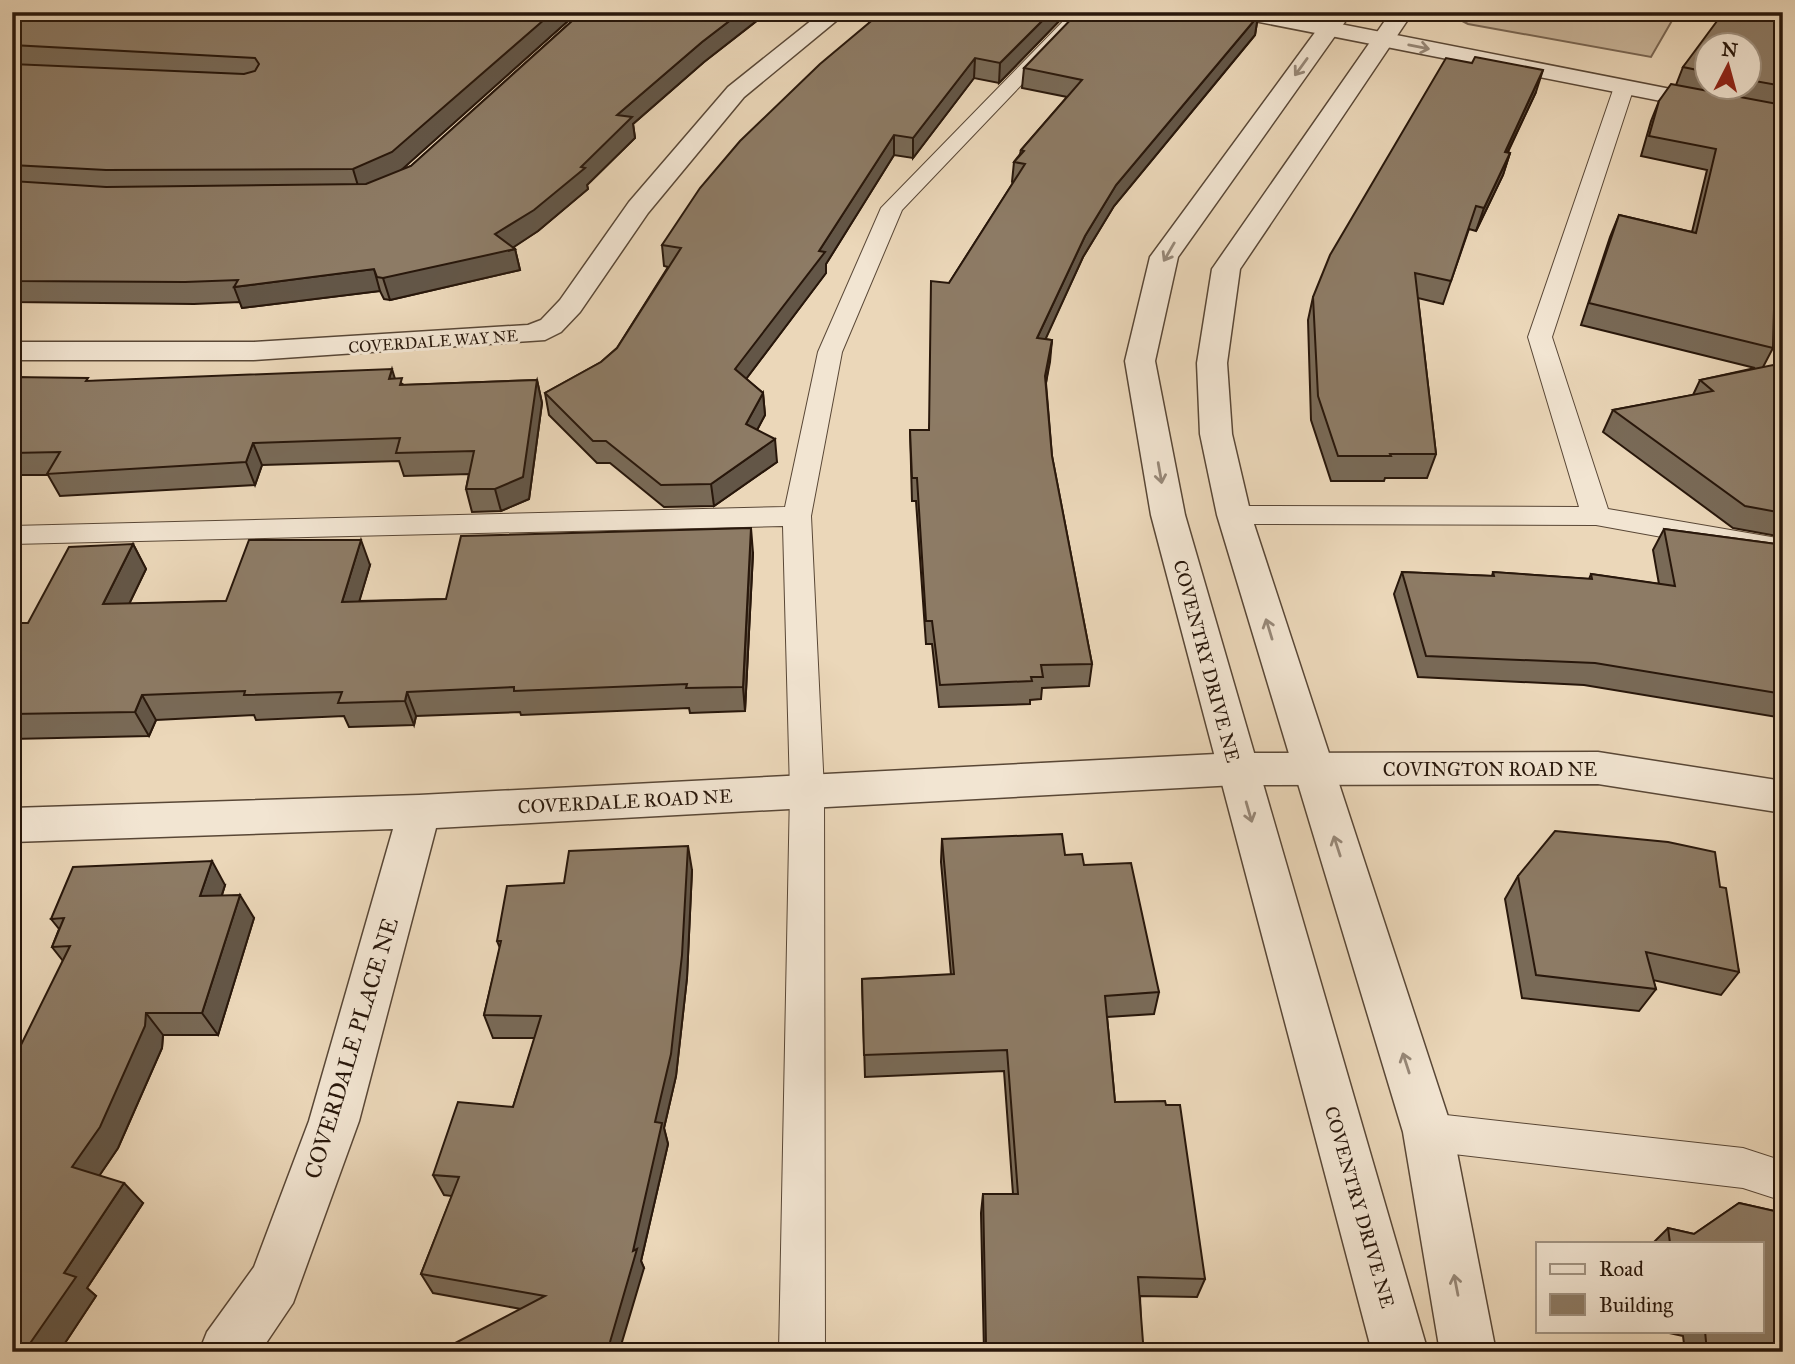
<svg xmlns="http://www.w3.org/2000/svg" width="1795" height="1364" font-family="'IM FELL Great Primer',serif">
	<rect width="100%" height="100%" fill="#ebd7b9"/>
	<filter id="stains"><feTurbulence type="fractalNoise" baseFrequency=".00286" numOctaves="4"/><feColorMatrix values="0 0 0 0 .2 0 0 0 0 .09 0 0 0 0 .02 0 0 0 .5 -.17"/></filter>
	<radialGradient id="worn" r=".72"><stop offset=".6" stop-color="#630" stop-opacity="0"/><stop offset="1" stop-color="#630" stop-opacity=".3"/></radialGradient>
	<polygon fill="#cab69b" stroke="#796653" stroke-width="2" points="1445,12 1677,12 1651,57 1468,24"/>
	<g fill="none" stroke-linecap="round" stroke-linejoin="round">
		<defs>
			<g id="service">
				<polygon points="1072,12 1091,12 902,210 842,352 811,516 824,791 825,1352 779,1352 790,791 783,526 12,544 12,526 785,507 818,352 881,208"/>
				<polygon points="1624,81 1634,87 1552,337 1608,509 1783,539 1783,559 1596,525 1234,524 1224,521 1220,515 1224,509 1234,506 1579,507 1528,337 1614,87"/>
				<polygon points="1428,1113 1743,1148 1783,1161 1783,1201 1743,1188 1428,1151 1414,1146 1408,1132 1414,1118"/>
			</g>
			<g id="minor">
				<polygon points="822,12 847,12 744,97 648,213 580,312 561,332 545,340 254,360 12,360 12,342 254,342 528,325 541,320 560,300 629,202 728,87"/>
				<polygon points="1233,12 1279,12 1783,111 1783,125 1244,19"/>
				<polygon points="1598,752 1783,781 1783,813 1598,784 1236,785 436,828 359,1121 293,1303 260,1352 199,1352 207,1332 254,1267 309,1121 393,829 12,842 12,808 419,795 1236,753"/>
			</g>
			<g id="tertiary">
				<polygon points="1330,12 1352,12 1178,257 1155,361 1185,515 1428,1352 1372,1352 1151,515 1125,361 1150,257"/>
				<polygon points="1391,12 1413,12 1240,269 1227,363 1232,434 1251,515 1453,1132 1496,1352 1440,1352 1403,1132 1217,515 1200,434 1197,363 1212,269"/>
			</g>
		</defs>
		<use href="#service" stroke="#594736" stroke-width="2"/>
		<use href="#minor" stroke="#594736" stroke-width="3"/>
		<use href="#tertiary" stroke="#594736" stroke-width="3"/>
		<use href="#service" fill="#f2e5d2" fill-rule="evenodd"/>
		<use href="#minor" fill="#f2e5d2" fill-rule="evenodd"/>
		<use href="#tertiary" fill="#f2e5d2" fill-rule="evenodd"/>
	</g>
	<g fill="#796a57" stroke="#28170b" stroke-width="2" fill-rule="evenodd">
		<polygon points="12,12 578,12 400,171 411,166 582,12 768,12 704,62 633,124 635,138 587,185 588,189 538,231 513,247 515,249 520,270 390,300 384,299 380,291 242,308 240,302 194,304 12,302"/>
		<polygon points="846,12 1068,12 999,83 974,78 913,158 894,155 826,264 826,273 746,379 763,393 765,415 757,430 777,462 714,506 664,507 610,463 597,463 549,415 545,393 601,362 617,348 668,267 664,266 662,245 871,21 846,16"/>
		<path d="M1783,12V290H1779L1776,295H1774L1773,348L1763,367L1783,372V537L1733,528L1603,432L1613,410L1693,395L1700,380L1755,368L1581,325L1610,237L1619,215L1692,232L1707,170L1641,156L1651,121L1659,101L1676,85L1683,67L1726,18ZM1707,46H1749V88H1707Z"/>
		<polygon points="1258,16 1255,35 1114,206 1083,257 1045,339 1052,340 1046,383 1052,456 1092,664 1089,686 1042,688 1041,699 1030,700 1030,704 939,707 932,644 926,644 916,501 912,501 910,430 929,430 949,283 1013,183 1012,182 1014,162 1020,154 1021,150 1067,97 1022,88 1024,68"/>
		<polygon points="1536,92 1508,152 1510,153 1503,175 1476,231 1469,229 1443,304 1418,298 1436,454 1427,478 1385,478 1384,481 1331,481 1311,420 1308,320 1313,297"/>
		<polygon points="12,377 89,381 395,379 404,385 537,380 542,403 529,499 501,511 472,512 466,489 469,474 404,476 399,461 262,465 255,485 60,496 48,475 12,475"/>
		<polygon points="1664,529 1783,545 1783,718 1584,685 1418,677 1394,594 1402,572 1492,576 1493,572 1589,579 1591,574 1659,584 1653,550"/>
		<polygon points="133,544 146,569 129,604 226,601 370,565 359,601 446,599 753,553 745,711 690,713 689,708 521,715 520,712 416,716 414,725 349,727 344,716 256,720 254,715 156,720 149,736 12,739 12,623 28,623"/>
		<polygon points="942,839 1065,855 1084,865 1159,992 1154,1014 1107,1017 1115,1102 1205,1279 1197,1297 1140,1296 1142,1352 984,1352 981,1213 983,1194 1013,1194 1004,1071 865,1077 862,979 951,975 941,862"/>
		<polygon points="692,870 687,978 676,1076 664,1128 668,1144 641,1261 644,1268 521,1309 433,1293 421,1274 452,1196 444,1195 433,1175 513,1107 535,1038 493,1038 484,1015 500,948 497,941 564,883"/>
		<polygon points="1518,876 1720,887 1739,972 1721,995 1653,980 1656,989 1639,1011 1522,998 1505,899"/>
		<polygon points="225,885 222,895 254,918 218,1035 163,1035 162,1048 118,1148 99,1176 143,1203 87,1288 96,1296 59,1352 12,1352 63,961 52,947 59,929 51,919"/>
		<polygon points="1739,1203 1783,1213 1783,1352 1685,1352 1683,1336 1660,1331 1762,1331 1762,1243 1653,1243 1668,1228 1694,1234"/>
	</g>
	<g fill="#635647" stroke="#28170b" stroke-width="2">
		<polygon points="553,12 578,12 398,173 359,189 353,169"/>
		<polygon points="741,12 768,12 704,62 633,124 635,138 587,185 588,189 538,231 508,251 515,249 520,270 390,300 383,278 495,234 581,167 617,115 702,42"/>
		<polygon points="1051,12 1068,12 999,83 1000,63"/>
		<polygon points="1258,16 1255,35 1114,206 1083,257 1036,360 1037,338 1085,236 1116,185"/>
		<polygon points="975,58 974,78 913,158 913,138"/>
		<polygon points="1543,70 1536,92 1497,174 1505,152"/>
		<polygon points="894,135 894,155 826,264 826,273 737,391 735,369 819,251"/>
		<polygon points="1510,153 1503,175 1476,231 1484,208"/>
		<polygon points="374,269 380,291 242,308 234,287"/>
		<polygon points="1052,340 1050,362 1043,398 1045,376"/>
		<polygon points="392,369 399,392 389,379"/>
		<polygon points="537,380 542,403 529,499 501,511 495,489"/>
		<polygon points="763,393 765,415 748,447 746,424"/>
		<polygon points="775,439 777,462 714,506 711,484"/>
		<polygon points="253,443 262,465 255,485 246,462"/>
		<polygon points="751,528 753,553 745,711 743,687"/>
		<polygon points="361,540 370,565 352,626 342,602"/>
		<polygon points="133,544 146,569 117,629 103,604"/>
		<polygon points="407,692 416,716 414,725 405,701"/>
		<polygon points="142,695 156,720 149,736 135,712"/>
		<polygon points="688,846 692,870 687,978 676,1076 664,1128 668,1144 641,1261 644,1268 619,1352 606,1352 633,1251"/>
		<polygon points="212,861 225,885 214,919 200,896"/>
		<polygon points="240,895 254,918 218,1035 202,1013"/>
		<polygon points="146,1013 163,1035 162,1048 118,1148 91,1188 72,1167"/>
		<polygon points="124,1183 143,1203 87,1288 96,1296 59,1352 24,1352 64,1273"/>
	</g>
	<g fill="#8d7b65" stroke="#28170b" stroke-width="2">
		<polygon points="12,12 553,12 392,152 353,169 106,170 12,165 12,64 244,74 255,71 259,64 255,58 12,45"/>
		<polygon points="582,12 741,12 702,42 617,115 632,117 581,167 585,168 534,210 495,234 515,249 383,278 377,277 374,269 234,287 238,280 185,282 12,281 12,181 106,187 366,184 411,166"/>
		<polygon points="882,12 1051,12 1000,63 975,58 913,138 894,135 819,251 825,252 735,369 763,393 746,424 775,439 711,484 661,485 606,441 593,441 545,393 601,362 617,348 681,248 662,245 700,188 740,141 820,64"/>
		<polygon points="1078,12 1238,12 1258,16 1116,185 1085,236 1037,338 1052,340 1045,376 1052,456 1092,664 1041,665 1043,677 1031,677 1032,681 940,685 932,621 926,621 917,478 912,478 910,430 929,430 931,281 949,283 1025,164 1014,162 1024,151 1021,150 1082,80 1024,68"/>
		<polygon points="1737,12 1783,12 1783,86 1749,80 1749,46 1707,46 1707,72 1683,67 1720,17 1726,18"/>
		<polygon points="1475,57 1543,70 1505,152 1510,153 1484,208 1476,206 1451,281 1415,273 1436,454 1390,454 1391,456 1338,456 1318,396 1313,297 1330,255 1446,58 1472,63"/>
		<polygon points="1671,84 1783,105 1783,273 1775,271 1773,348 1589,303 1619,215 1696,233 1716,149 1649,136 1659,101"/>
		<polygon points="1773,365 1783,372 1783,513 1745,506 1613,410 1713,391 1700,380"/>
		<polygon points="392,369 389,379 402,378 400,385 537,380 523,477 495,489 466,489 474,451 396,453 400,438 253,443 246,462 47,474 60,452 12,453 12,377 88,378 86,381"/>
		<polygon points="751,528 743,687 686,688 687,684 514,691 514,687 407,692 405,701 338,703 342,692 244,695 245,691 142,695 135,712 12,714 12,623 28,623 69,547 133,544 103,604 226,601 249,540 361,540 342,602 446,599 461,536"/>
		<polygon points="1664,529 1783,545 1783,694 1595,663 1426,656 1402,572 1494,576 1493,572 1592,579 1591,574 1675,586"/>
		<polygon points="1555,831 1668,842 1715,852 1720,887 1726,888 1739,972 1646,952 1656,989 1536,975 1518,876"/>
		<polygon points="1062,834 1065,855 1082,854 1084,865 1131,863 1159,992 1105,996 1115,1102 1165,1101 1166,1105 1180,1105 1205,1279 1138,1277 1143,1342 1142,1352 985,1352 986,1344 983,1194 1018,1194 1007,1050 864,1055 862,979 954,974 942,839"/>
		<polygon points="688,846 682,955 671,1054 655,1122 662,1123 633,1251 637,1249 610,1342 606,1352 438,1352 545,1296 421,1274 459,1177 433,1175 458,1102 513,1107 541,1016 484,1015 501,941 497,941 507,886 564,883 569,851"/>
		<polygon points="212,861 200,896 240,895 202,1013 146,1013 145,1026 100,1127 72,1167 124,1183 64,1273 76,1277 24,1352 12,1352 12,1063 70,946 52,947 64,918 51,919 73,867"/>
		<polygon points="1739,1203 1783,1213 1783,1352 1707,1352 1705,1331 1762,1331 1762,1243 1670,1243 1668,1228 1694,1234"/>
	</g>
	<defs><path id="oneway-shaft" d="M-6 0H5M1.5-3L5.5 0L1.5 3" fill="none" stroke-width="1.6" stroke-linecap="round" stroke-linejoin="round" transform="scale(1.75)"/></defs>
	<g stroke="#978878">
		<use href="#oneway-shaft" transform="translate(1419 47) rotate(11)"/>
		<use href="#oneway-shaft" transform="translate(1301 67) rotate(126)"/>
		<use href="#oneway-shaft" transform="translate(1169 252) rotate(120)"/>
		<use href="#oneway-shaft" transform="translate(1160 473) rotate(80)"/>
		<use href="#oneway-shaft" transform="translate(1269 629) rotate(-107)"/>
		<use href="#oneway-shaft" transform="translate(1249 812) rotate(74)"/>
		<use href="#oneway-shaft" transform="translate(1337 846) rotate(-108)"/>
		<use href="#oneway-shaft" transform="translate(1406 1063) rotate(-108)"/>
		<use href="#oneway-shaft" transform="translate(1456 1285) rotate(-101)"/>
	</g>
	<g text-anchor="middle" stroke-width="6" stroke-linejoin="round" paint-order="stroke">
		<g font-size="16" fill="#28170b" stroke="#f2e5d2">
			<text transform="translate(433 341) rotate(-4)" y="6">COVERDALE WAY NE</text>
		</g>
		<g font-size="19" fill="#28170b" stroke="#f2e5d2">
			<text transform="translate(1207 661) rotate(75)" y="7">COVENTRY DRIVE NE</text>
			<text x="1490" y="776">COVINGTON ROAD NE</text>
			<text transform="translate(625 801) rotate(-3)" y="7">COVERDALE ROAD NE</text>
			<text transform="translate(1360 1207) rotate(74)" y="7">COVENTRY DRIVE NE</text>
		</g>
		<g font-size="23" fill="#28170b" stroke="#f2e5d2">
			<text transform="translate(351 1048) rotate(-73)" y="8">COVERDALE PLACE NE</text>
		</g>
	</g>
	<rect width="1795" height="1364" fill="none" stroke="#ebd7b9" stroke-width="42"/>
	<rect x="14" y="14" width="1767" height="1336" fill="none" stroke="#28170b" stroke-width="3.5"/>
	<rect x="21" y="21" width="1753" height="1322" fill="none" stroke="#28170b" stroke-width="2"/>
	<rect x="1536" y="1242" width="228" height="91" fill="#f2e5d2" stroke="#a19382" stroke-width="2"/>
	<rect x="1550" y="1264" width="35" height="10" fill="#f2e5d2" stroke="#a19382" stroke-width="2"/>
	<text x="1599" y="1276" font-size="21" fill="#28170b">Road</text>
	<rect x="1550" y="1294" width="35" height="21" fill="#8d7b65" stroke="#a19382" stroke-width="2"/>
	<text x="1599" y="1312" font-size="21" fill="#28170b">Building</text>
	<g transform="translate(1728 66) rotate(6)"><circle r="33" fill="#f2e5d2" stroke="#a19382" stroke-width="2"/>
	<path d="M0-5L12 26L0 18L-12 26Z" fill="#8f2418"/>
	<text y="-10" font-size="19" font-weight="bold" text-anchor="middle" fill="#28170b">N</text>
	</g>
	<rect width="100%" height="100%" filter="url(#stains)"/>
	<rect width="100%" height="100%" fill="url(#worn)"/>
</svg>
